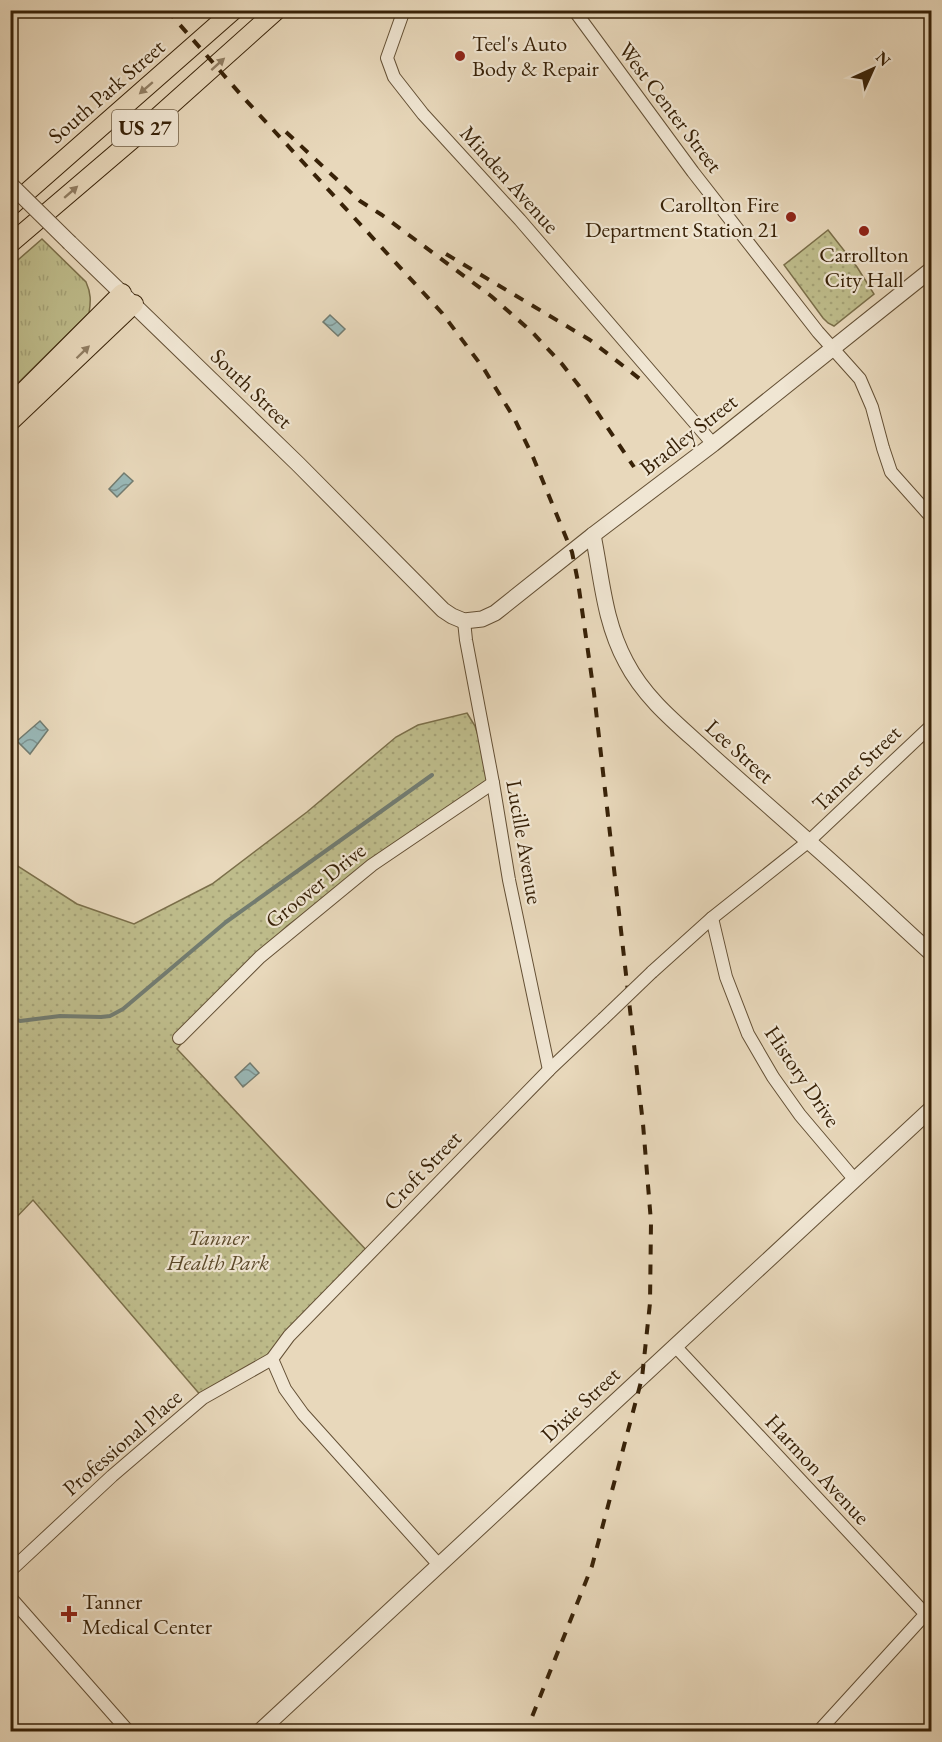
<svg xmlns="http://www.w3.org/2000/svg" width="942" height="1742" font-family="'EB Garamond',serif">
	<defs>
		<pattern id="grass-tufts" width="24" height="20" patternUnits="userSpaceOnUse" patternTransform="scale(1.5)"><rect width="24" height="20" fill="#bebc8b"/><path d="M3 7l-1-3M5 7V3M7 7l1-3M15 17l-1-3M17 17v-4M19 17l1-3" fill="none" stroke="#a4a176"/></pattern>
		<pattern id="park-dots" width="8" height="8" patternUnits="userSpaceOnUse" patternTransform="scale(1.5)"><rect width="8" height="8" fill="#bebc8b"/><path d="M2 2h.1M6 6h.1" fill="none" stroke="#a4a176" stroke-width="1.8" stroke-linecap="round"/></pattern>
		<pattern id="water-waves" width="16" height="10" patternUnits="userSpaceOnUse" patternTransform="scale(1.5)"><rect width="16" height="10" fill="#99b8b7"/><path d="M0 5q4-4 8 0t8 0" fill="none" stroke="#7e9593"/></pattern>
	</defs>
	<rect width="100%" height="100%" fill="#e8d8bb"/>
	<filter id="stains"><feTurbulence type="fractalNoise" baseFrequency=".00333" numOctaves="4"/><feColorMatrix values="0 0 0 0 .2 0 0 0 0 .09 0 0 0 0 .02 0 0 0 .5 -.17"/></filter>
	<radialGradient id="worn" r=".72"><stop offset=".6" stop-color="#630" stop-opacity="0"/><stop offset="1" stop-color="#630" stop-opacity=".3"/></radialGradient>
	<path fill="url(#grass-tufts)" stroke="#7b6f4a" stroke-width="1.5" d="M42,239L86,282C91,293 91,301 89,313L11,390V266Z"/>
	<g fill="url(#park-dots)" stroke="#7b6f4a" stroke-width="1.5">
		<polygon points="828,230 857,267 874,294 834,326 828,323 823,318 784,265"/>
		<polygon points="467,713 475,726 493,783 372,865 287,926 219,997 177,1049 370,1254 272,1359 203,1398 33,1200 11,1223 10,861 77,904 134,924 212,884 307,812 396,737 418,725"/>
	</g>
	<g fill="url(#water-waves)" stroke="#727c71" stroke-width="1.5">
		<polygon points="330,315 345,329 338,336 323,322"/>
		<polygon points="124,473 133,481 117,497 109,489"/>
		<polygon points="40,721 48,730 30,754 17,741"/>
		<polygon points="250,1063 259,1073 243,1087 235,1077"/>
	</g>
	<g fill="none" stroke-linecap="round" stroke-linejoin="round">
		<polyline stroke="#727c71" stroke-width="4" points="10,1017 20,1021 60,1016 101,1017 110,1016 123,1009 226,922 432,775"/>
		<defs>
			<g id="minor">
				<polyline points="404,10 387,58 394,77 423,114 520,220 713,444"/>
				<polyline points="574,10 693,172 818,332 860,379 872,407 883,448 891,472 932,518"/>
				<polyline points="464,621 466,640 493,783 509,880 549,1070"/>
				<polyline points="712,918 726,977 748,1034 773,1077 800,1115 855,1180"/>
				<polyline points="652,972 712,918 809,841 932,725"/>
				<polyline points="179,1038 260,957 372,865 493,783"/>
				<polyline points="675,1346 932,1621"/>
				<polyline points="272,1359 285,1389 303,1414 439,1565"/>
				<polyline points="10,1571 112,1476 203,1398 272,1359 289,1336 549,1070 603,1019"/>
				<polyline points="10,1597 129,1732"/>
				<polyline points="818,1732 932,1607"/>
			</g>
			<g id="tertiary">
				<polyline points="70,243 298,464 443,610 452,616 464,621 482,619 495,613 593,535 713,444 932,269"/>
				<path d="M593,535C602,579 604,621 626,662C643,695 671,719 698,743C734,776 771,808 807,840C850,877 890,916 932,954"/>
				<polyline points="259,1732 932,1108"/>
			</g>
			<g id="primary">
				<polyline points="10,207 234,10"/>
				<polyline points="10,244 133,139 277,10"/>
				<polyline points="13,402 122,293"/>
				<polyline points="10,422 134,304"/>
			</g>
		</defs>
		<use href="#minor" stroke="#645035" stroke-width="14"/>
		<use href="#tertiary" stroke="#645035" stroke-width="17"/>
		<use href="#primary" stroke="#382208" stroke-width="20"/>
		<use href="#minor" stroke="#f0e6d3" stroke-width="12"/>
		<use href="#tertiary" stroke="#f0e6d3" stroke-width="15"/>
		<use href="#primary" stroke="#e8d8bb" stroke-width="18"/>
		<g stroke="#382208" stroke-width="4" stroke-dasharray="10 10" stroke-linecap="butt">
			<polyline points="167,10 242,96 442,313 484,369 514,418 533,457 572,552 578,582 594,693 643,1124 651,1222 650,1303 642,1378 592,1566 526,1732"/>
			<polyline points="286,132 360,201 382,215 491,296 532,332 562,364 583,391 634,467"/>
			<polyline points="446,254 590,340 640,379"/>
		</g>
		<defs>
			<polyline id="minor-bridge" points="603,1019 652,972"/>
			<polyline id="tertiary-bridge" points="10,184 70,243"/>
		</defs>
		<use href="#minor-bridge" stroke="#645035" stroke-width="14" stroke-linecap="butt"/>
		<use href="#tertiary-bridge" stroke="#645035" stroke-width="17" stroke-linecap="butt"/>
		<use href="#minor-bridge" stroke="#f0e6d3" stroke-width="12"/>
		<use href="#tertiary-bridge" stroke="#f0e6d3" stroke-width="15"/>
	</g>
	<defs><path id="oneway-solid" d="M-6-.8H1V-3.2L6.5 0L1 3.2V.8H-6Z" transform="scale(1.5)"/></defs>
	<g fill="#907d62">
		<use href="#oneway-solid" transform="translate(218 64) rotate(-42)"/>
		<use href="#oneway-solid" transform="translate(146 88) rotate(139)"/>
		<use href="#oneway-solid" transform="translate(71 192) rotate(-41)"/>
		<use href="#oneway-solid" transform="translate(83 352) rotate(-44)"/>
	</g>
	<g fill="#8f2418" stroke="#f0e6d3" stroke-width="2">
		<circle cx="460" cy="56" r="6"/>
		<circle cx="791" cy="217" r="6"/>
		<circle cx="864" cy="231" r="6"/>
		<path d="M66 1605h6v6h6v6h-6v6h-6v-6h-6v-6h6z"/>
	</g>
	<g text-anchor="middle" stroke-width="4.5" stroke-linejoin="round" paint-order="stroke">
		<rect fill="#f0e6d3" stroke="#6f5d45" stroke-width="1.5" x="112" y="110" width="66" height="36" rx="4.5"/>
		<g font-size="21" font-weight="bold" fill="#382208">
			<text x="145" y="135">US 27</text>
		</g>
		<g font-size="22" fill="#382208" stroke="#f0e6d3" text-anchor="start">
			<text x="472" y="51">Teel's Auto<tspan x="472" dy="25">Body &amp; Repair</tspan></text>
			<text x="779" y="212" text-anchor="end">Carollton Fire<tspan x="779" dy="25">Department Station 21</tspan></text>
			<text x="864" y="262" text-anchor="middle">Carrollton<tspan x="864" dy="25">City Hall</tspan></text>
			<text x="82" y="1609">Tanner<tspan x="82" dy="25">Medical Center</tspan></text>
		</g>
		<g font-size="22" fill="#382208" stroke="#f0e6d3">
			<text transform="translate(106 91) rotate(-41)" y="8">South Park Street</text>
			<text transform="translate(671 107) rotate(53)" y="8">West Center Street</text>
			<text transform="translate(510 179) rotate(48)" y="8">Minden Avenue</text>
			<text transform="translate(252 388) rotate(44)" y="8">South Street</text>
			<text transform="translate(688 434) rotate(-38)" y="8">Bradley Street</text>
			<text transform="translate(740 751) rotate(42)" y="8">Lee Street</text>
			<text transform="translate(856 768) rotate(-44)" y="8">Tanner Street</text>
			<text transform="translate(525 842) rotate(80)" y="8">Lucille Avenue</text>
			<text transform="translate(315 885) rotate(-39)" y="8">Groover Drive</text>
			<text transform="translate(803 1076) rotate(56)" y="8">History Drive</text>
			<text transform="translate(422 1170) rotate(-46)" y="8">Croft Street</text>
			<text transform="translate(580 1404) rotate(-43)" y="8">Dixie Street</text>
			<text transform="translate(122 1442) rotate(-41)" y="8">Professional Place</text>
			<text transform="translate(818 1469) rotate(47)" y="8">Harmon Avenue</text>
		</g>
		<g font-size="22" font-style="italic" fill="#5a4829" stroke="#f0e6d3">
			<text x="218" y="1245">Tanner<tspan x="218" dy="25">Health Park</tspan></text>
		</g>
	</g>
	<rect width="942" height="1742" fill="none" stroke="#e8d8bb" stroke-width="36"/>
	<rect x="12" y="12" width="918" height="1718" fill="none" stroke="#382208" stroke-width="3"/>
	<rect x="18" y="18" width="906" height="1706" fill="none" stroke="#382208" stroke-width="1.5"/>
	<g transform="translate(873 69) rotate(45)" stroke="#f0e6d3" stroke-width="4.5" paint-order="stroke">
	<path d="M0-4.5L10 22L0 15L-10 22Z" fill="#382208"/>
	<text y="-9" font-size="16" font-weight="bold" text-anchor="middle" fill="#382208">N</text>
	</g>
	<rect width="100%" height="100%" filter="url(#stains)"/>
	<rect width="100%" height="100%" fill="url(#worn)"/>
</svg>
